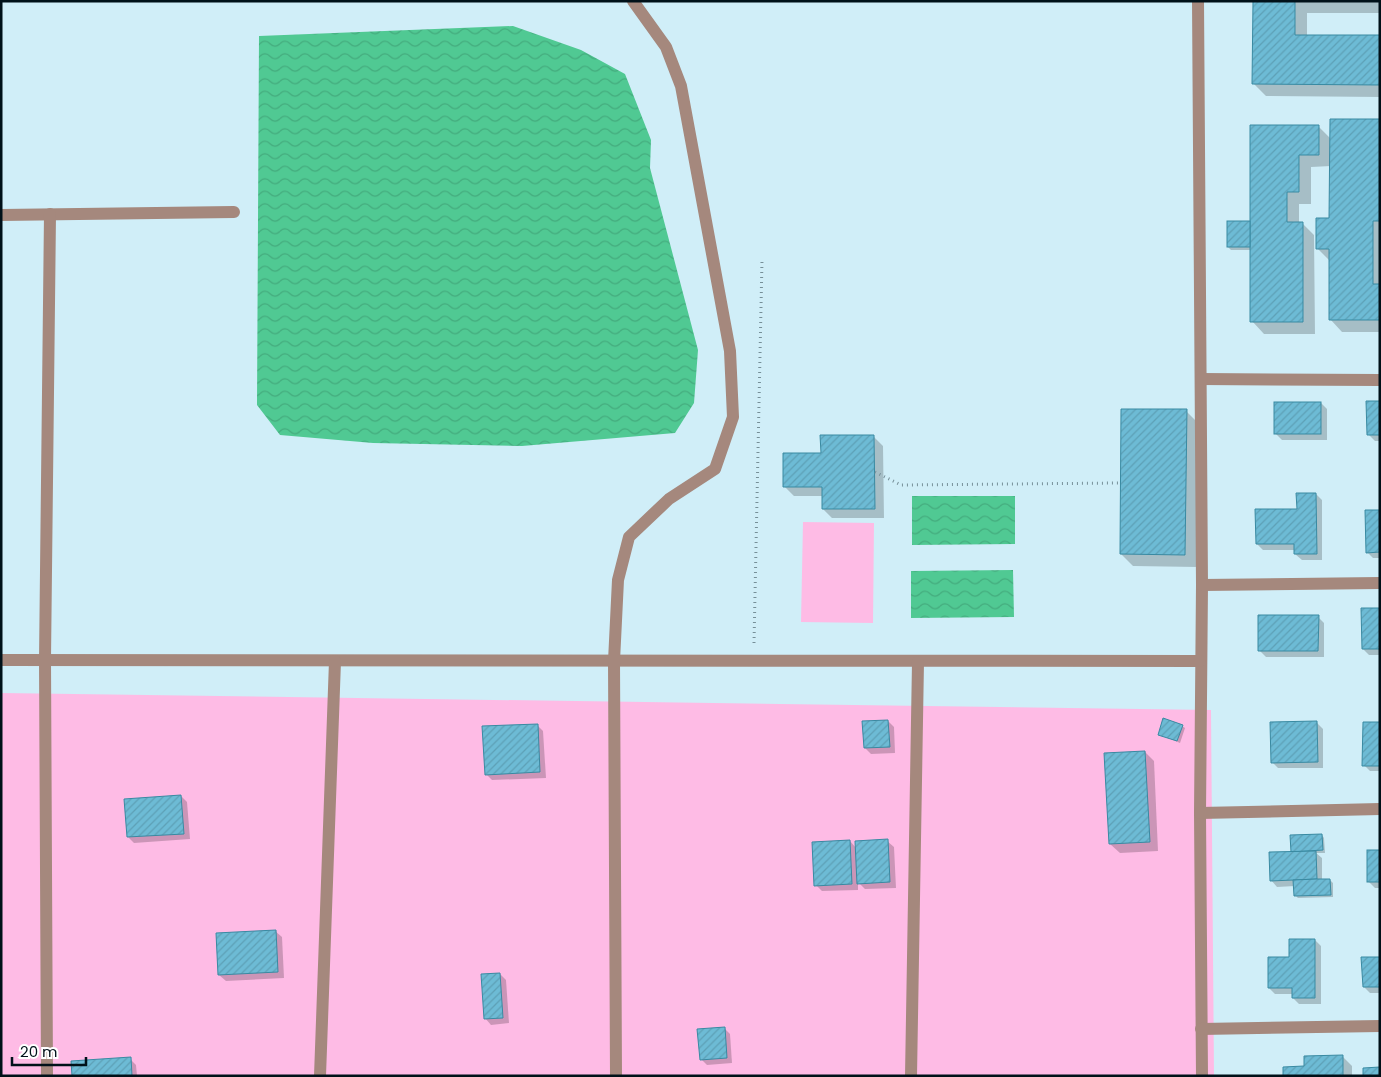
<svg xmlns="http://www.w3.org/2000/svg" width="1381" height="1077" font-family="Poppins,sans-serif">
	<defs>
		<pattern id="water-waves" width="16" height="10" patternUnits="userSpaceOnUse" patternTransform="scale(1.25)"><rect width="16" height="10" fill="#50c993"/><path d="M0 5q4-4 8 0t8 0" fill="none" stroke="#44ac7e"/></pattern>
		<pattern id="building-hatch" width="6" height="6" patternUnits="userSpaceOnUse" patternTransform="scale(1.25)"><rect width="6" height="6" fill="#6dbbd5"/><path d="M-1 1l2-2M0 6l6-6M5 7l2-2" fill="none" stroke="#5da0b6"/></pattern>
	</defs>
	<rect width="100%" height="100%" fill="#d0eef8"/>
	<g fill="#febbe5">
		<polygon points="803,522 874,523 873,623 801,622"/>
		<polygon points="1,693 1211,710 1214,1076 1,1076"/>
	</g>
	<g fill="url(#water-waves)">
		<polygon points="513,26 581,50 625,74 651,140 650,168 698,350 694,403 675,433 522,446 373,443 280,435 257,405 259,36"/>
		<polygon points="912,496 1015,496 1015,544 912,545"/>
		<polygon points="1013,570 1014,617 911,618 911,571"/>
	</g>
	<g fill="#0003">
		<polygon points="1254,1 1380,1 1380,13 1307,13 1307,36 1380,36 1380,97 1266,96 1254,84"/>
		<polygon points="1380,120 1380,332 1342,332 1330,319 1330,261 1317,248 1331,219 1331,166 1311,167 1311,204 1299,204 1299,223 1302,223 1314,235 1315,334 1264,334 1252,321 1252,250 1231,250 1228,247 1250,222 1318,126 1331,139"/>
		<polygon points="1380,402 1380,441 1375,441 1369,435"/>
		<polygon points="1321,403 1327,409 1327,440 1282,440 1276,434"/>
		<polygon points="1186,411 1198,423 1197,567 1133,566 1121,554"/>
		<polygon points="874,437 883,446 884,518 832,518 823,509 823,496 794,496 784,486 822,454"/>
		<polygon points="1316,494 1322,500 1322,560 1302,560 1295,554 1295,550 1263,550 1257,544"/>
		<polygon points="1380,511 1380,558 1373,558 1367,552"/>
		<polygon points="1380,610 1380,655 1369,655 1363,649"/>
		<polygon points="1318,617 1324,623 1324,657 1266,657 1260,651"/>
		<polygon points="888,721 894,727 895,753 871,754 865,748"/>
		<polygon points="1317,723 1323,729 1323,768 1278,768 1272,762"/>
		<polygon points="1380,723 1380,771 1370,771 1364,765"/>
		<polygon points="537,725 543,731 546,778 492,780 486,774"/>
		<polygon points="1182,726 1185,728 1180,743 1159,734"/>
		<polygon points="1145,752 1154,761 1158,851 1120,853 1110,844"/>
		<polygon points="181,796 187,802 190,839 134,843 128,837"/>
		<polygon points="1322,835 1324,838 1325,853 1316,853 1322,858 1322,880 1330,880 1333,883 1333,897 1298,898 1295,895 1295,886 1277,887 1271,880 1294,853"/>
		<polygon points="850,841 856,848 887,841 894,847 896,888 865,889 858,882 858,890 822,891 816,885"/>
		<polygon points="1380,851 1380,888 1375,888 1369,882"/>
		<polygon points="275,931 282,937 284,978 226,981 219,975"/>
		<polygon points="1315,940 1321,946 1321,1004 1299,1004 1293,998 1293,994 1275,994 1269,988 1290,958"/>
		<polygon points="1380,958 1380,993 1370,993 1364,987"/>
		<polygon points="500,974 506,980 509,1023 491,1025 485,1018"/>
		<polygon points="724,1028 730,1034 732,1063 707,1065 701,1059"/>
		<polygon points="1342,1056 1352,1066 1352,1076 1285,1076"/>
		<polygon points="130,1059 136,1065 137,1076 73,1076"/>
	</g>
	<g fill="url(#building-hatch)" stroke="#398aa2">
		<polygon points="1253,1 1295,1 1295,35 1380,35 1380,85 1252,84"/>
		<polygon points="1330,119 1380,119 1380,221 1373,221 1373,284 1380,284 1380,320 1329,320 1329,249 1316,249 1316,218 1329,218"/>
		<polygon points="1250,125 1319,125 1319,155 1299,155 1299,192 1287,192 1287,222 1303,222 1303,322 1250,322"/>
		<rect x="1227" y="221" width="23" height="26"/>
		<polygon points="1366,401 1380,401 1380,435 1367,435"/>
		<rect x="1274" y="402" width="47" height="32"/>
		<polygon points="1121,409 1187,409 1185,555 1120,554"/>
		<polygon points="820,435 874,435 875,509 822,509 822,487 783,487 783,453 821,453"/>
		<polygon points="1296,493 1316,493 1317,554 1294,554 1294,544 1256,544 1255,509 1297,509"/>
		<polygon points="1365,510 1380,510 1380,552 1366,553"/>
		<polygon points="1361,608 1380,608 1380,649 1362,649"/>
		<polygon points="1258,615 1319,615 1318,651 1258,651"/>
		<polygon points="1163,718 1183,725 1177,741 1158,735"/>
		<polygon points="888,720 890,747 864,748 862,721"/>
		<polygon points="1317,721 1318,762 1271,763 1270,722"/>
		<polygon points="1363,722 1380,722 1380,766 1362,766"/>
		<polygon points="538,724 540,772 485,775 482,726"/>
		<polygon points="1145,751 1150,842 1109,844 1104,753"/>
		<polygon points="181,795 184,834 127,837 124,799"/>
		<polygon points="1322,834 1323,850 1291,852 1290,835"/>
		<polygon points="888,839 890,882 857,884 855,841"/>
		<polygon points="850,840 852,884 814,886 812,842"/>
		<rect x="1367" y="850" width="13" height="32"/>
		<polygon points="1316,851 1317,879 1270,881 1269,852"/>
		<polygon points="1317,879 1330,879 1331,895 1294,896 1293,880"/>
		<polygon points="276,930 278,972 218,975 216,933"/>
		<polygon points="1289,939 1315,939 1315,998 1292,998 1292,988 1268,988 1268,957 1289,957"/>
		<polygon points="1361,957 1380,957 1380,987 1363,987"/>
		<polygon points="500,973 503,1018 484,1019 481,974"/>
		<polygon points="725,1027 727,1058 700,1060 697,1029"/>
		<polygon points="1343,1055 1343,1076 1283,1076 1283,1067 1304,1066 1304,1056"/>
		<polygon points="131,1057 132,1076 72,1076 71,1061"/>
		<polygon points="1380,1067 1380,1076 1363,1076 1363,1068"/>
	</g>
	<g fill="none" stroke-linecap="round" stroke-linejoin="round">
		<g stroke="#768f98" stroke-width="3" stroke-dasharray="1 4" stroke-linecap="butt">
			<polyline points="875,472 901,485 1120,483"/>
			<polyline points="754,643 762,260"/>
		</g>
		<g stroke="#a5887d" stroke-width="12">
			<polyline points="1198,1 1202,585 1200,813 1202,1076"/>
			<polyline points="1,215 234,212"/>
			<polyline points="1201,379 1380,380"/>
			<polyline points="1202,585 1380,583"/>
			<polyline points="1,660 1200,661"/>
			<polyline points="1200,813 1380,809"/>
			<polyline points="1201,1029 1380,1026"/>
			<polyline points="47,1076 45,660 50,214"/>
			<polyline points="320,1076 335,661"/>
			<polyline points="616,1076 614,661 618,580 629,537 669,499 715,469 733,417 730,351 681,86 666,47 633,1"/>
			<polyline points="911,1076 918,662"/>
		</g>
	</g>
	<rect width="1381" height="1077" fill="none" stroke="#001119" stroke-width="5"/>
	<path d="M12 1057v8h74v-8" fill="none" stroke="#001119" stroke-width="2.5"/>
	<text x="20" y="1057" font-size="15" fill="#001119" stroke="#ffffff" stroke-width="4" paint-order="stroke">20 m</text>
</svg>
